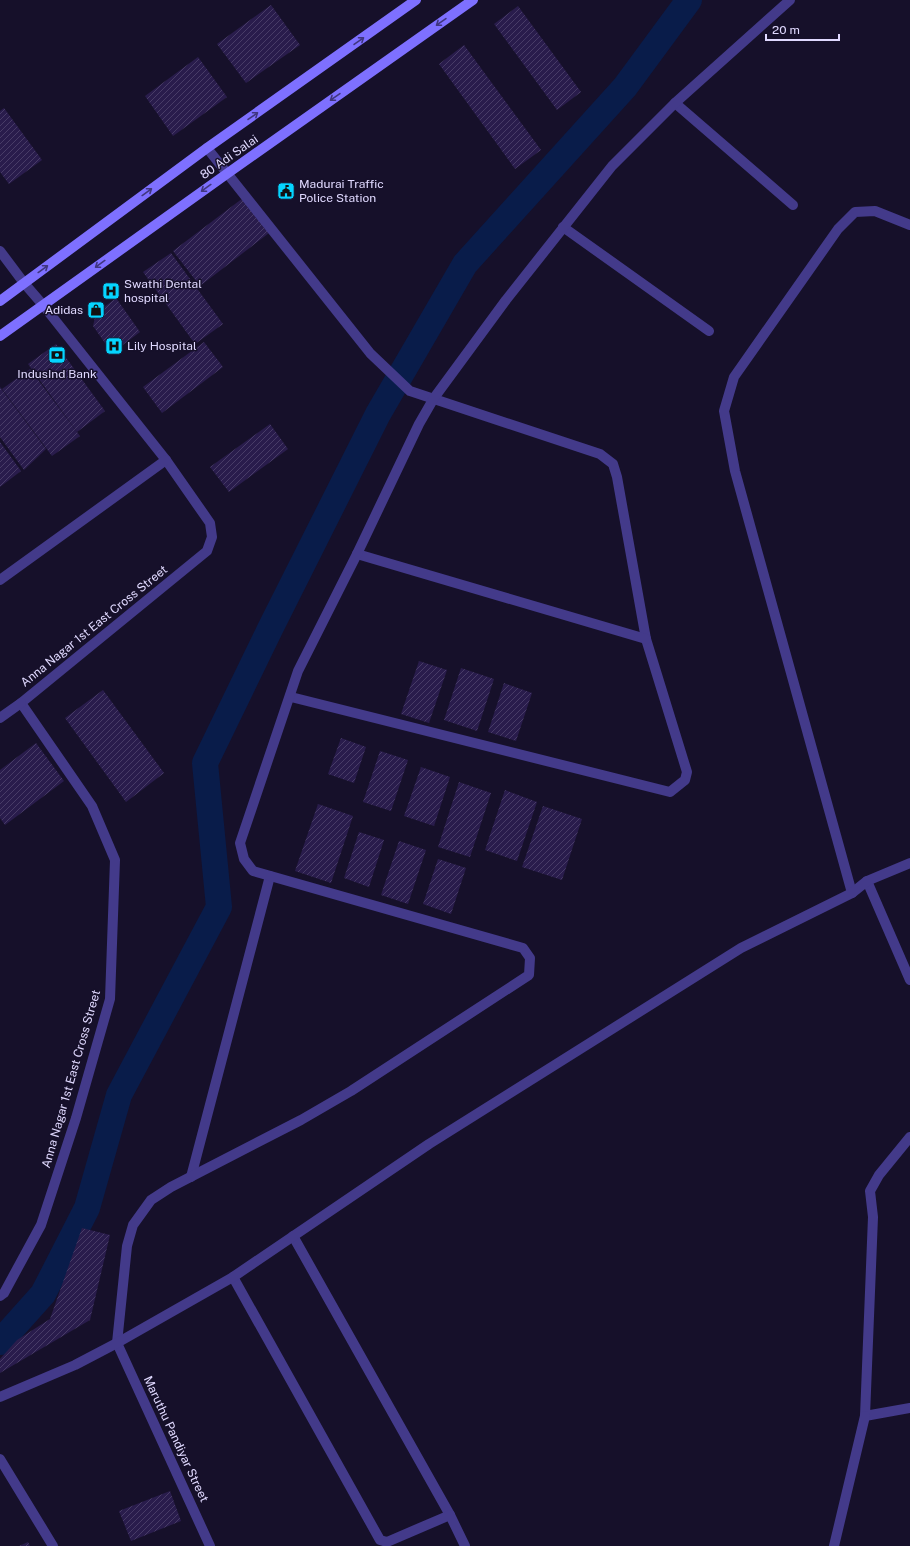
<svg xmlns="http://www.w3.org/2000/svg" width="910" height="1546" font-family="'Public Sans',sans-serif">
	<defs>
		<pattern id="building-hatch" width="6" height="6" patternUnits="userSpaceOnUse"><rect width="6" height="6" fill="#291c4c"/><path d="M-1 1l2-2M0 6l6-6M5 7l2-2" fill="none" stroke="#483c67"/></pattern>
	</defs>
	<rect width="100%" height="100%" fill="#16102a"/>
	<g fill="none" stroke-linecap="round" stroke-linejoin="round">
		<polyline stroke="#091c4a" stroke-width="26" points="0,1342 43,1294 87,1208 119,1095 219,907 205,763 270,629 378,414 465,264 625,87 689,0"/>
	</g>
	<g fill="url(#building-hatch)">
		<polygon points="271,5 300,45 246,83 217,44"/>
		<polygon points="518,6 581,92 557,110 494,24"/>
		<polygon points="464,45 541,150 515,169 439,64"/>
		<polygon points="198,57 227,97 173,136 145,96"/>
		<polygon points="4,108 42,160 9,184 0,172 0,111"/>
		<polygon points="243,198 269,233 200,286 173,251"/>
		<polygon points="171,253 223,324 195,344 143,272"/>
		<polygon points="116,298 140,332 112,353 93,326 96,313"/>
		<polygon points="204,342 223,367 162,413 143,387"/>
		<polygon points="56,344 105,411 77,432 28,364"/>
		<polygon points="30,369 80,436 52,456 2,389"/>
		<polygon points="0,387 46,449 24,470 0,437"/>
		<polygon points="270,424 288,449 229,492 210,467"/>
		<polygon points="0,442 21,471 0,487"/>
		<polygon points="419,661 447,670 429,723 401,714"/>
		<polygon points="461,668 494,679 477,731 444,720"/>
		<polygon points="504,683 532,693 516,741 488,732"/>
		<polygon points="103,690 164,773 126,802 65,718"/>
		<polygon points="341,738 366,747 354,783 328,774"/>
		<polygon points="36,743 64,781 5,825 0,818 0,770"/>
		<polygon points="380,751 408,760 391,811 363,802"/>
		<polygon points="421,767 450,777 434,826 404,816"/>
		<polygon points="459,782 491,793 470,857 438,847"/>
		<polygon points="505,790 537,802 517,861 485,850"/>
		<polygon points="318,804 353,816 331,883 295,871"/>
		<polygon points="543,806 582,819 562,880 522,867"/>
		<polygon points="359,832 384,840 369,887 344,878"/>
		<polygon points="399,841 426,850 408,904 381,895"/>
		<polygon points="438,859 466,868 451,914 423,904"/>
		<polygon points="82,1228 110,1235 90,1320 0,1373 0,1359 17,1340 50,1319"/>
		<polygon points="170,1491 181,1521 131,1541 119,1511"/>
		<polygon points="28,1542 30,1546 19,1546"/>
	</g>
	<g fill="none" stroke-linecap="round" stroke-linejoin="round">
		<g stroke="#433a8a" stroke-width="10">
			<polyline points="675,103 793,205"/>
			<polyline points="207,148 370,353 410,391 600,454 613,464 617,477 646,639 687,772 685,780 670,792 291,697"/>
			<polyline points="563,227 709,331"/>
			<polyline points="0,251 24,283 43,305 166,460 210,523 212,537 207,551 21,703 92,806 115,860 110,999 76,1118 41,1225 4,1293 0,1296"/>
			<polyline points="357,554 646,639"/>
			<polyline points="0,580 166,460"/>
			<polyline points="0,718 21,703"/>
			<polyline points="867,881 910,980"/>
			<polyline points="852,893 735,471 724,411 734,377 838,229 855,212 875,211 910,225"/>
			<polyline points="910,1137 879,1175 870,1191 873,1217 865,1416 910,1408"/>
			<polyline points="191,1177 270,876"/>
			<polyline points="293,1236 450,1515"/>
			<polyline points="233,1277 380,1540 387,1542 450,1515 465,1546"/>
			<polyline points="117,1343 127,1246 133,1225 151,1200 171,1187 301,1120 351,1091 529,975 530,958 523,948 253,871 244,859 240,843 298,671 357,554 419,424 434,398 506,300 612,166 675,103 790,0"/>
			<polyline points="117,1343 210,1546"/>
			<polyline points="0,1397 75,1365 117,1343 233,1277 429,1144 741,948 852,893 867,881 910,863"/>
			<polyline points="0,1459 53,1546"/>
			<polyline points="834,1546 865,1416"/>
		</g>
		<g stroke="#7e70ff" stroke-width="10">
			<polyline points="0,301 207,148 416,0"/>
			<polyline points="0,336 228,173 473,0"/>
		</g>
	</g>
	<defs><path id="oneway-shaft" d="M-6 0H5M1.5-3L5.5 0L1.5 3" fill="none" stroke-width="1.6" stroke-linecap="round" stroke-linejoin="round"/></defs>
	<g stroke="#40367f">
		<use href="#oneway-shaft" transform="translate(441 22) rotate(145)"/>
		<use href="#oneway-shaft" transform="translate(359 41) rotate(-35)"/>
		<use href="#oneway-shaft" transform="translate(335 97) rotate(145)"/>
		<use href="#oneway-shaft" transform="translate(253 116) rotate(-35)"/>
		<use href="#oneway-shaft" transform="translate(206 188) rotate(144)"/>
		<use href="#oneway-shaft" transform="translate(147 192) rotate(-36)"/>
		<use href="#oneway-shaft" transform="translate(100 264) rotate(144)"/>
		<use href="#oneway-shaft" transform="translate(43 269) rotate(-36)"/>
	</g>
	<defs>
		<symbol id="civic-square" viewBox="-11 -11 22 22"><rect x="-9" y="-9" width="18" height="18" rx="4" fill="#05d5ff" stroke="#16102a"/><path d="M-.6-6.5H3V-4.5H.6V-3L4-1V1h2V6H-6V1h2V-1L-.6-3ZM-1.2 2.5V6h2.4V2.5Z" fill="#111"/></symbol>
		<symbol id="hospital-square" viewBox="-11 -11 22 22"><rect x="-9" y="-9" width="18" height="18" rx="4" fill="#05d5ff" stroke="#16102a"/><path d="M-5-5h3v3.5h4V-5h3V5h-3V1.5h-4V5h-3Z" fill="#111"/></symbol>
		<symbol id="shop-square" viewBox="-11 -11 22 22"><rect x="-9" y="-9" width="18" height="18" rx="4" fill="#05d5ff" stroke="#16102a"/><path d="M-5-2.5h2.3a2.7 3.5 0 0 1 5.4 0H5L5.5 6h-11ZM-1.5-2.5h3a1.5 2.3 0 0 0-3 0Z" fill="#111"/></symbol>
		<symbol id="bank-square" viewBox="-11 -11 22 22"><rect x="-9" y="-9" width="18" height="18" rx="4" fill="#05d5ff" stroke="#16102a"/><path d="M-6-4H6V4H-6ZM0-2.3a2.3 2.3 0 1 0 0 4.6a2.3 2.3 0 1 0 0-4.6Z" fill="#111"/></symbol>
	</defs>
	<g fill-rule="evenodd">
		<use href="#civic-square" x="276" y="181" width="20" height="20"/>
		<use href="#hospital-square" x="101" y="281" width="20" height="20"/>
		<use href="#shop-square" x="86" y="300" width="20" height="20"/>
		<use href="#hospital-square" x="104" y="336" width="20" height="20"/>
		<use href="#bank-square" x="47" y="345" width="20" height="20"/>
	</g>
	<g text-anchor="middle" stroke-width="3" stroke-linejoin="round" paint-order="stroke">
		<g font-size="12" fill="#e0d9ff" stroke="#16102a">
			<text transform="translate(229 157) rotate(-35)" y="4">80 Adi Salai</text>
			<text transform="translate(94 626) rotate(-39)" y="4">Anna Nagar 1st East Cross Street</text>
			<text transform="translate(71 1079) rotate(-74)" y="4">Anna Nagar 1st East Cross Street</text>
			<text transform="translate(176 1439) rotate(65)" y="4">Maruthu Pandiyar Street</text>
		</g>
		<g font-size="12" fill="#e0d9ff" stroke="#16102a" text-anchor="start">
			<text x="299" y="188">Madurai Traffic<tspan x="299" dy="14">Police Station</tspan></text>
			<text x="124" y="288">Swathi Dental<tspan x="124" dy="14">hospital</tspan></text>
			<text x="83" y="314" text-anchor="end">Adidas</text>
			<text x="127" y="350">Lily Hospital</text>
			<text x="57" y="378" text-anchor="middle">IndusInd Bank</text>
		</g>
	</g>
	<path d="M766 34v6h73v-6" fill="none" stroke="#e0d9ff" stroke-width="2"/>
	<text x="772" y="34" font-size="12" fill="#e0d9ff" stroke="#16102a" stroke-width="3" paint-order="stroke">20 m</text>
</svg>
